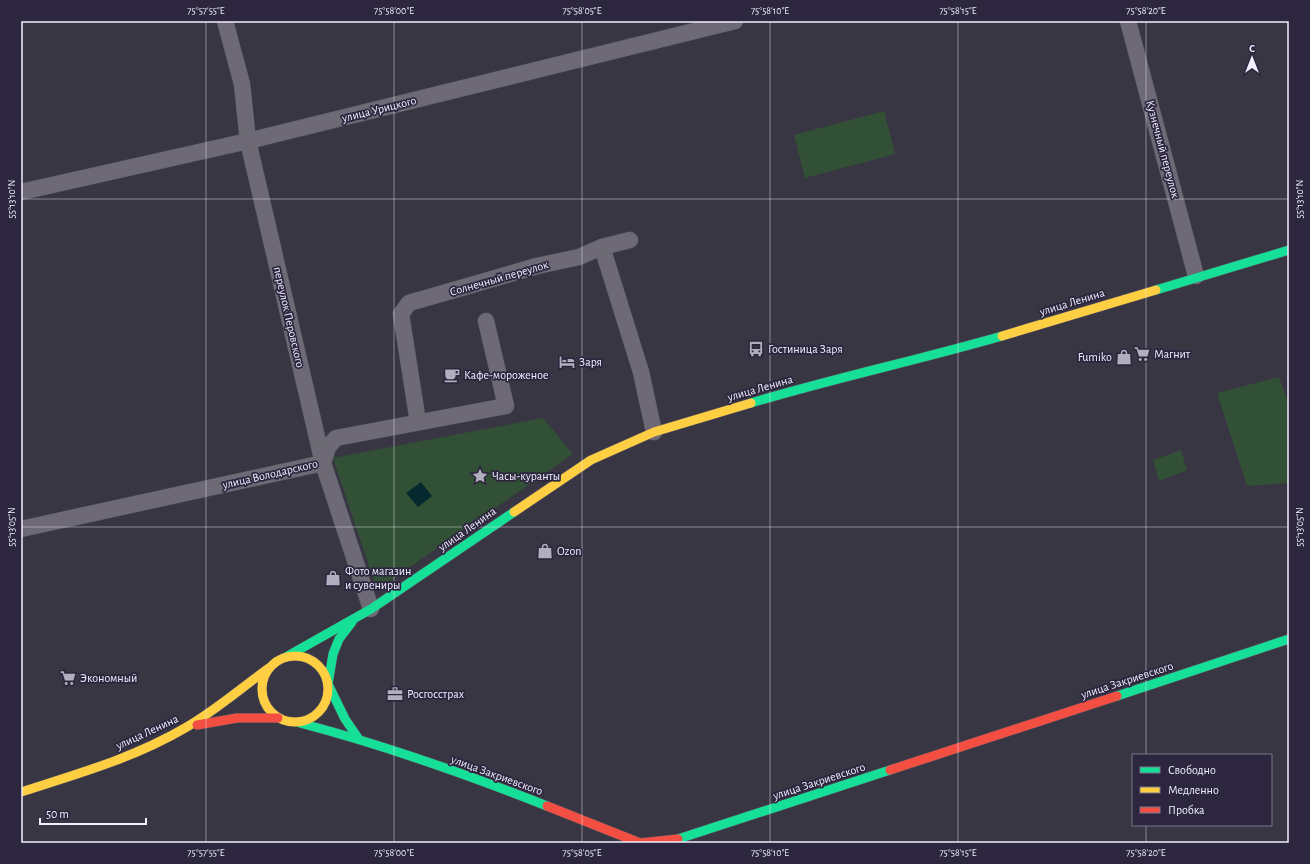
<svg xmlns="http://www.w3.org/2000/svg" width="1310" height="864" font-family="'Alegreya Sans',sans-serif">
	<rect width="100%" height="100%" fill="#393643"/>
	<g fill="#325035">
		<polygon points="884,111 895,154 805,178 794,135"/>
		<polygon points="1279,377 1289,405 1289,483 1247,486 1217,393"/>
		<polygon points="543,418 573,454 377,590 333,458"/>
		<polygon points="1181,450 1187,470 1159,481 1153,460"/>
	</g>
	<polygon fill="#05292f" points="421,482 432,496 418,507 406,493"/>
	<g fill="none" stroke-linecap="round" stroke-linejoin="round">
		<defs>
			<g id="street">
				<polyline points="225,21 242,84 248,141 323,463 371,609"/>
				<polyline points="1128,21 1196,276"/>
				<polyline points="21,192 248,141 735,21"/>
				<polyline points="602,247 641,372 654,432"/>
				<polyline points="418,422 401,314 409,303 537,266 579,257 602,247 630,240"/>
				<polyline points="21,529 323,463 328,447 336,438 506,406 486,321"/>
			</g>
			<g id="fast">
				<polyline points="1156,290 1289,250"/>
				<path d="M751,403C834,378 919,360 1002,336"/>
				<polyline points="352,622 339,639 333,654 328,684 345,719 358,738"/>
				<polyline points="286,657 371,609 514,512"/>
				<polyline points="1117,696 1289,639"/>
				<path d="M300,723C384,745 466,774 547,806"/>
				<polyline points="678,839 890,770"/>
			</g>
			<g id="slow">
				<polyline points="1002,336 1156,290"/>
				<polyline points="514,512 591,460 654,432 751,403"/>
				<circle cx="295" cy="689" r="33"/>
				<path d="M21,792C77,774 134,758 185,728C215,711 241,688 269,668"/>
			</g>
			<g id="jam">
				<polyline points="197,725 237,718 278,718"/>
				<polyline points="890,770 1117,696"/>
				<polyline points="547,806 640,843 678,839"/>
			</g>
		</defs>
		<use href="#street" stroke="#585461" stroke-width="17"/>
		<use href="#fast" stroke="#585461" stroke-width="10"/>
		<use href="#slow" stroke="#585461" stroke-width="10"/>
		<use href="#jam" stroke="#585461" stroke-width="10"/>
		<use href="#street" stroke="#6d6a75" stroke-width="16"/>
		<use href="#fast" stroke="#16e098" stroke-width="9"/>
		<use href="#slow" stroke="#ffcf43" stroke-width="9"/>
		<use href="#jam" stroke="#f24e42" stroke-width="9"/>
	</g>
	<path fill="none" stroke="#f2eeff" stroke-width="1" stroke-opacity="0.45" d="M206,21V843M394,21V843M582,21V843M770,21V843M958,21V843M1146,21V755M21,199H1289M21,527H1289M1146,825V843"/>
	<defs>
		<symbol id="bus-bare" viewBox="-9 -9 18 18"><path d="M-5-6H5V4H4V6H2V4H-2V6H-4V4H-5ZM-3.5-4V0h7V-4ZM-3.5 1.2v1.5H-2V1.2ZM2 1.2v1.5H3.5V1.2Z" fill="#b1aebd" stroke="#2c263e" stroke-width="2.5" paint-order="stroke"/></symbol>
		<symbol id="supermarket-bare" viewBox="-9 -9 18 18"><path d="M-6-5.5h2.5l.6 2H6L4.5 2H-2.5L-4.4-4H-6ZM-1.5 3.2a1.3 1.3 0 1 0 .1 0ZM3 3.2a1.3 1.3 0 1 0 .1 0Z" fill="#b1aebd" stroke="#2c263e" stroke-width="2.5" paint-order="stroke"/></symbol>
		<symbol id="shop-bare" viewBox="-9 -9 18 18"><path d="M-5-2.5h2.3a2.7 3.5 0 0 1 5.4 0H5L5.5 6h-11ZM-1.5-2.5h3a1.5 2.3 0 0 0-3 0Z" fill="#b1aebd" stroke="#2c263e" stroke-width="2.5" paint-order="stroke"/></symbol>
		<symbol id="hotel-bare" viewBox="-9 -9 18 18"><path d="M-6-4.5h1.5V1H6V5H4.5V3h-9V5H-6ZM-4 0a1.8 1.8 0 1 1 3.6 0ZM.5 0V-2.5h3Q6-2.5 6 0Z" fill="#b1aebd" stroke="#2c263e" stroke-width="2.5" paint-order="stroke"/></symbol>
		<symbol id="cafe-bare" viewBox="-9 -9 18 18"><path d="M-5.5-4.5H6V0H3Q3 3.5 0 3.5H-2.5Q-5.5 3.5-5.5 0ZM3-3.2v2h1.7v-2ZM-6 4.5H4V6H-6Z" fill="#b1aebd" stroke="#2c263e" stroke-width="2.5" paint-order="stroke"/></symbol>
		<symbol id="sight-bare" viewBox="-9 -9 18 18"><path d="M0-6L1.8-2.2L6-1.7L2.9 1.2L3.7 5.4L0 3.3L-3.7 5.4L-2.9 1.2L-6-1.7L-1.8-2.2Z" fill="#b1aebd" stroke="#2c263e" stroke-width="2.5" paint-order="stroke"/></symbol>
		<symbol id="office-bare" viewBox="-9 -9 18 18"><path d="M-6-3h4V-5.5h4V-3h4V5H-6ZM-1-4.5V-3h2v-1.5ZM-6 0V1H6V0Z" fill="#b1aebd" stroke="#2c263e" stroke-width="2.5" paint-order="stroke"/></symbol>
	</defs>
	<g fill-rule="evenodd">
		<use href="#bus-bare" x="745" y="338" width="22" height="22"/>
		<use href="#supermarket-bare" x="1131" y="343" width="22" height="22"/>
		<use href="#shop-bare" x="1113" y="346" width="22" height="22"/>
		<use href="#hotel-bare" x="556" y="351" width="22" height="22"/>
		<use href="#cafe-bare" x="441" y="364" width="22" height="22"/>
		<use href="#sight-bare" x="469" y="465" width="22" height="22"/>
		<use href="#shop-bare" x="534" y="540" width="22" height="22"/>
		<use href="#shop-bare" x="322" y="567" width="22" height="22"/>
		<use href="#supermarket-bare" x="57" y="667" width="22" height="22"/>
		<use href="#office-bare" x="384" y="683" width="22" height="22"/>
	</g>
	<g text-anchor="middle" stroke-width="3.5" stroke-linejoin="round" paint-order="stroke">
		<g font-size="12" fill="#f2eeff" stroke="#2c263e">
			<text transform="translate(379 109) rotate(-14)" y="4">улица Урицкого</text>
			<text transform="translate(1163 149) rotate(75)" y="4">Кузнечный переулок</text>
			<text transform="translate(499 278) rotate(-16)" y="4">Солнечный переулок</text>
			<text transform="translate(1072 302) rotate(-17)" y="4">улица Ленина</text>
			<text transform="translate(289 317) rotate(77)" y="4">переулок Перовского</text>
			<text transform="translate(760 388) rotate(-16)" y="4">улица Ленина</text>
			<text transform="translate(270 474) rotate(-13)" y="4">улица Володарского</text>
			<text transform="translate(467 529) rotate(-35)" y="4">улица Ленина</text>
			<text transform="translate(1127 680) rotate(-18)" y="4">улица Закриевского</text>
			<text transform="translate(147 732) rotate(-25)" y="4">улица Ленина</text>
			<text transform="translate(497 775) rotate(20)" y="4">улица Закриевского</text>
			<text transform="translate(819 781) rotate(-18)" y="4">улица Закриевского</text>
		</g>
		<g font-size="12" fill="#f2eeff" stroke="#2c263e" text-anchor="start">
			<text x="768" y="353">Гостиница Заря</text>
			<text x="1154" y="358">Магнит</text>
			<text x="1112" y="361" text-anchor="end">Fumiko</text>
			<text x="579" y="366">Заря</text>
			<text x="464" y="379">Кафе-мороженое</text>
			<text x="492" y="480">Часы-куранты</text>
			<text x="557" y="555">Ozon</text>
			<text x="345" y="575">Фото магазин<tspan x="345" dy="14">и сувениры</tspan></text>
			<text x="80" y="682">Экономный</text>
			<text x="407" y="698">Росгосстрах</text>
		</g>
	</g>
	<rect width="1310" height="864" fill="none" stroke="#2c263e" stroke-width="44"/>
	<rect x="1132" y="754" width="140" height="72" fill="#2c263e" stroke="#7b768b"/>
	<rect x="1140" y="767" width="20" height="6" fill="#16e098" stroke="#7b768b"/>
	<text x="1168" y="774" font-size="12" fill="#f2eeff">Свободно</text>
	<rect x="1140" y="787" width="20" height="6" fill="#ffcf43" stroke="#7b768b"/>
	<text x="1168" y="794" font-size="12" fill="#f2eeff">Медленно</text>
	<rect x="1140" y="807" width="20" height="6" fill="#f24e42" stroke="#7b768b"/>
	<text x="1168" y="814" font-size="12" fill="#f2eeff">Пробка</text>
	<g transform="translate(1252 58)" stroke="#2c263e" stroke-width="3" paint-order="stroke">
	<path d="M0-3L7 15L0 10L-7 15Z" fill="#f2eeff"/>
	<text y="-6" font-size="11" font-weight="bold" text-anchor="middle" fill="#f2eeff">С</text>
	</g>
	<path d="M40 818v6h106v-6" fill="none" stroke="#f2eeff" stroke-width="2"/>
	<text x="46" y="818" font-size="12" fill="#f2eeff" stroke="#2c263e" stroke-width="3" paint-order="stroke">50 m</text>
	<rect x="22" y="22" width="1266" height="820" fill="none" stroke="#f2eeff" stroke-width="1.5"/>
	<g font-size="10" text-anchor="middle" fill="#f2eeff">
		<text x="206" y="14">75°57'55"E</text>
		<text x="394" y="14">75°58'00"E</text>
		<text x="582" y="14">75°58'05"E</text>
		<text x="770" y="14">75°58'10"E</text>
		<text x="958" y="14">75°58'15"E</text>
		<text x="1146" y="14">75°58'20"E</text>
		<text transform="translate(11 199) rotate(-90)" y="4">55°13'10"N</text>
		<text transform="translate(1299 199) rotate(-90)" y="4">55°13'10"N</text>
		<text transform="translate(11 527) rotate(-90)" y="4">55°13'05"N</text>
		<text transform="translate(1299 527) rotate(-90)" y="4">55°13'05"N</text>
		<text x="206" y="856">75°57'55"E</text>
		<text x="394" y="856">75°58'00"E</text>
		<text x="582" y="856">75°58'05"E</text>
		<text x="770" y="856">75°58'10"E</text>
		<text x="958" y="856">75°58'15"E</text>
		<text x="1146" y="856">75°58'20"E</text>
	</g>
</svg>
